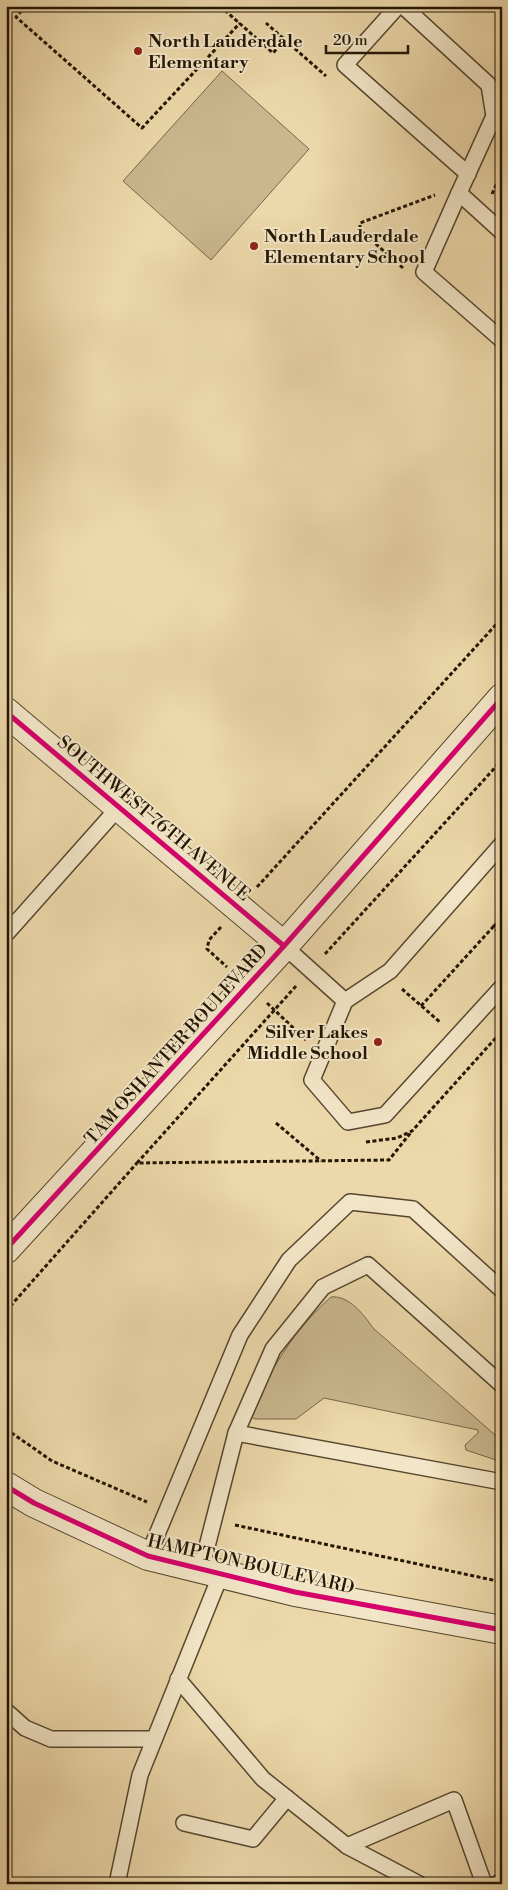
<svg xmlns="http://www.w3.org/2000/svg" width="508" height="1890" font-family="'Libre Bodoni',serif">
	<rect width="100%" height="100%" fill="#ecd8aa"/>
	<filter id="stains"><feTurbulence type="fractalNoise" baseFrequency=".004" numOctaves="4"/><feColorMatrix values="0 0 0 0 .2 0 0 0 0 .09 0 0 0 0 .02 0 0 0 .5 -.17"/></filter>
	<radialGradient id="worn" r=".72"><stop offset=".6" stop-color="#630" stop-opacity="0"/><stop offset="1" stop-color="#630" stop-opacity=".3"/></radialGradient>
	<g fill="#cab78e" stroke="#766649">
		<polygon points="222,71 309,149 211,260 123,181"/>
		<path d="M331,1297C349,1295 364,1315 373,1328L502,1441V1462L466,1450L465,1445L478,1433V1430L324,1398L296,1419H255L249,1416C271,1369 292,1332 331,1297Z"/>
	</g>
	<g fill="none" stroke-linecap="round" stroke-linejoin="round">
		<defs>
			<g id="service">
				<polyline points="398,6 345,65 468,174"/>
				<polyline points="403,6 489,85 494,116 459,193 502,232"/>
				<polyline points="459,193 424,272 502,340"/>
				<polyline points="6,934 119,807"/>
				<polyline points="284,946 345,1001 312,1080 348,1122 385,1115 502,987"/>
				<polyline points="345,1001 390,971 502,844"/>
				<polyline points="236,1433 502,1482"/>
				<polyline points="148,1556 240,1335 289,1260 350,1202 413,1209 502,1290"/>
				<polyline points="201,1570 236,1433 273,1349 323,1287 368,1265 502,1385"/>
				<polyline points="178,1679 263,1779 347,1846 454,1800 484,1884"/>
				<polyline points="6,1711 25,1728 51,1739 154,1739"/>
				<polyline points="184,1823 253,1839 287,1798"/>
				<polyline points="347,1846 419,1884"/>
				<polyline points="117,1884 140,1775 221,1574"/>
				<polyline points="496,1884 502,1882"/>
			</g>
			<g id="minor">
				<polyline points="6,712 284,946"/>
				<polyline points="6,1486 34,1503 148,1556 295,1592 502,1630"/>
			</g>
			<polyline id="tertiary" points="6,1249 284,946 502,698"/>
		</defs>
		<use href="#service" stroke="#55462e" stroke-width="18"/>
		<use href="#minor" stroke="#55462e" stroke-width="30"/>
		<use href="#tertiary" stroke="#55462e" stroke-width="30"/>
		<g stroke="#231604" stroke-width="3" stroke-dasharray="4 2.5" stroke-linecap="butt">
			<polyline points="26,6 16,17 142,128 240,23"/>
			<polyline points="220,6 273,53 285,40 266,23"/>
			<polyline points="285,40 326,76"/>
			<polyline points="492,194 502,172"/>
			<polyline points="403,268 360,230 360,223 435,195"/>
			<polyline points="257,887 502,618"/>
			<polyline points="221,927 209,940 207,949 227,967"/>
			<polyline points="493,927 502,918"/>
			<polyline points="325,954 502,760"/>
			<polyline points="296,986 137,1163 389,1160 412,1131"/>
			<polyline points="402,989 441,1023"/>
			<polyline points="267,1003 306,1040"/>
			<polyline points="421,1006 493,927 502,935"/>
			<polyline points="276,1123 321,1161"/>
			<polyline points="366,1142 397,1138 412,1131 502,1031"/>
			<polyline points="6,1311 137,1163"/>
			<polyline points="6,1429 52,1461 147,1502"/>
			<polyline points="235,1525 502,1582"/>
		</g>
		<use href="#service" stroke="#f3e6c8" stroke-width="15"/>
		<use href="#minor" stroke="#f3e6c8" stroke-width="28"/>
		<use href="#tertiary" stroke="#f3e6c8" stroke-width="28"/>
		<defs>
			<g id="cycleway">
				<polyline points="6,712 284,946"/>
				<polyline points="6,1249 284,946 502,698"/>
				<polyline points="6,1486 34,1503 148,1556 295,1592 502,1630"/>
			</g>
		</defs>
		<use href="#cycleway" stroke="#f3e6c8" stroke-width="8"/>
		<use href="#cycleway" stroke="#d6006c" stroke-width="5"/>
	</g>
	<g fill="#8f2418" stroke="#f3e6c8" stroke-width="2">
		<circle cx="138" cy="51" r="5"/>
		<circle cx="254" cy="246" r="5"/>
		<circle cx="378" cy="1042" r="5"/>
	</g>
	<g text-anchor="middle" stroke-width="4" stroke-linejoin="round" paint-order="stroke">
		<g font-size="18" font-weight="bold" fill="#231604" stroke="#f3e6c8" text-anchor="start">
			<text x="148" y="47">North Lauderdale<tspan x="148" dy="21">Elementary</tspan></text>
			<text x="264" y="242">North Lauderdale<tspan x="264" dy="21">Elementary School</tspan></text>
			<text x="368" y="1038" text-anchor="end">Silver Lakes<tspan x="368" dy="21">Middle School</tspan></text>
		</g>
		<g font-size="18" fill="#231604" stroke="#f3e6c8">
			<text transform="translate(154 818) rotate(40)" y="6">SOUTHWEST 76TH AVENUE</text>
			<text transform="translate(176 1044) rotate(-48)" y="6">TAM OSHANTER BOULEVARD</text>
			<text transform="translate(251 1564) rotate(13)" y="6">HAMPTON BOULEVARD</text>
		</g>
	</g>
	<rect width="508" height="1890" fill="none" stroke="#ecd8aa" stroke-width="25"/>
	<rect x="8" y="8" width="493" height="1875" fill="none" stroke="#231604" stroke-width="2.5"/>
	<rect x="12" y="12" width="483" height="1865" fill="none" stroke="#231604"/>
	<path d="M326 45v8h82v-8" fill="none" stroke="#231604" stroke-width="2.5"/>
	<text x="333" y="45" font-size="15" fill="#231604" stroke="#f3e6c8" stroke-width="4" paint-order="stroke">20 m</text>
	<rect width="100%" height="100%" filter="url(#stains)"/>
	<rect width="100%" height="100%" fill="url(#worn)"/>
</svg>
